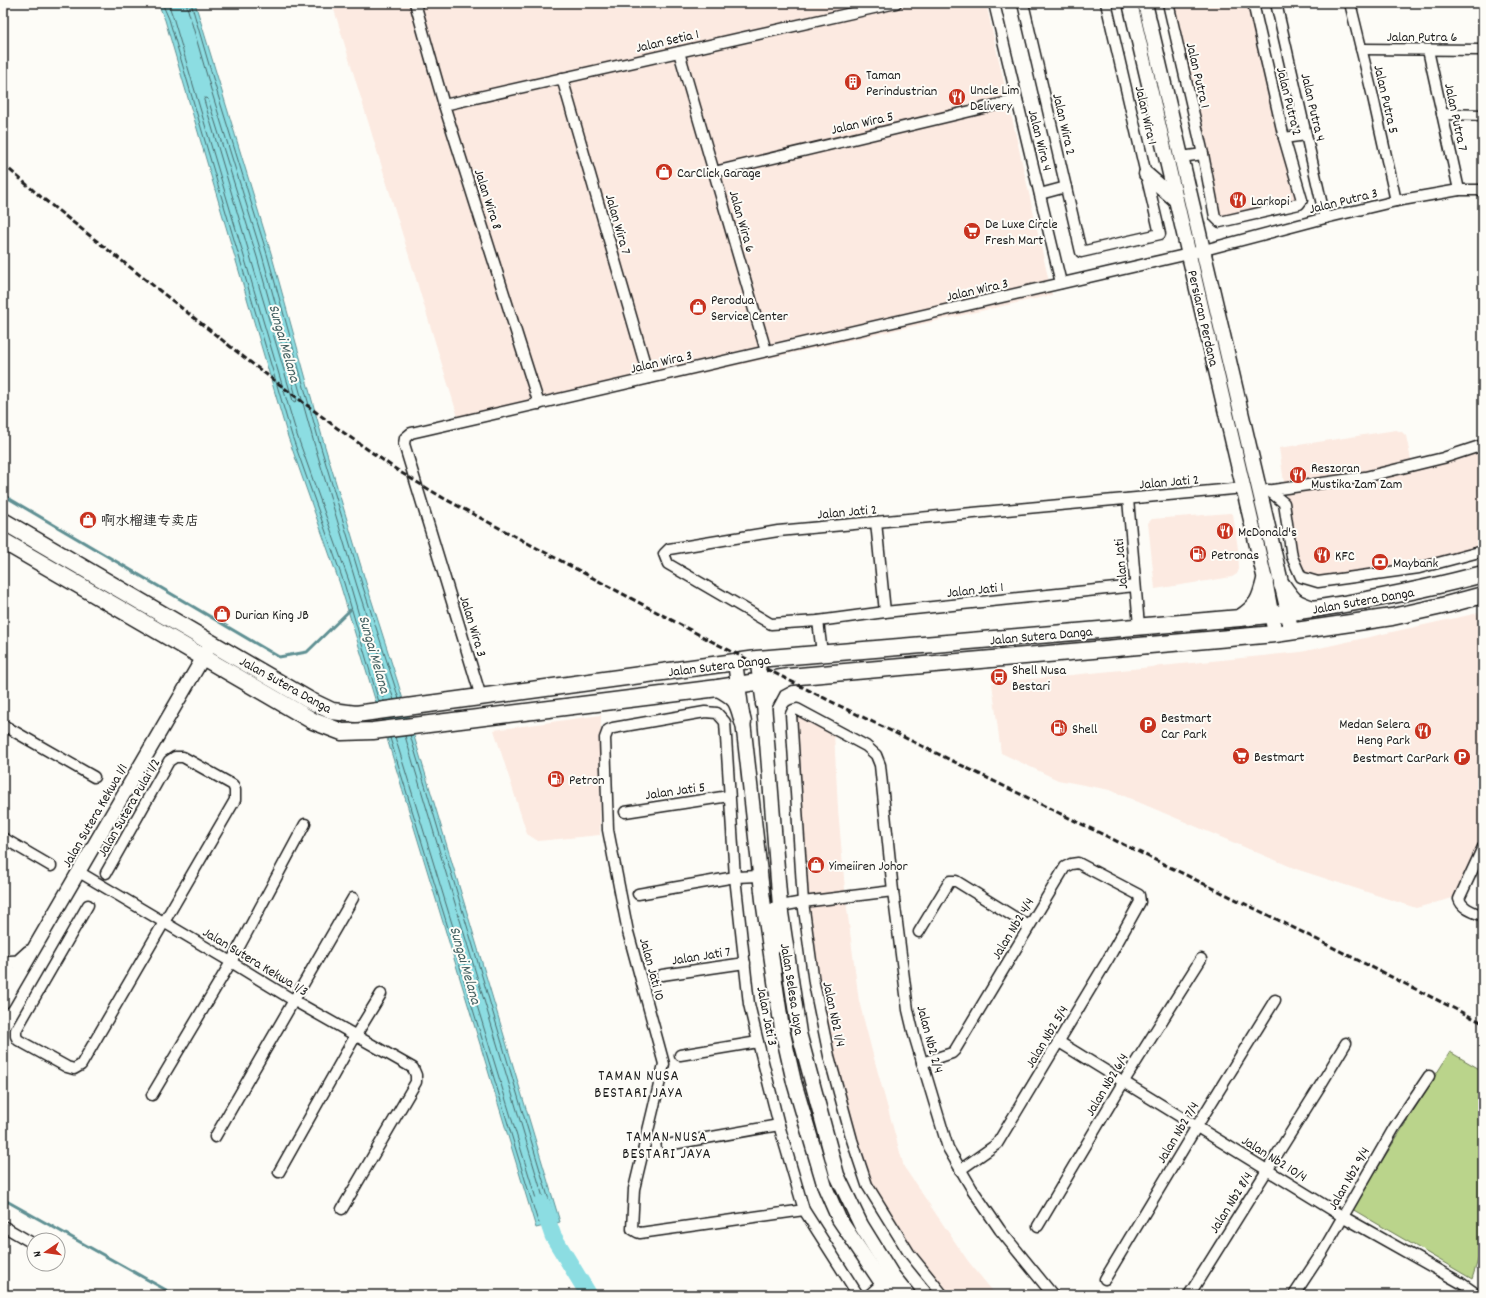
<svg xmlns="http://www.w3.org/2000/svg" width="1486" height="1298" font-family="Dekko,'LXGW WenKai TC',sans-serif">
	<rect width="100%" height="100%" fill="#fdfcf7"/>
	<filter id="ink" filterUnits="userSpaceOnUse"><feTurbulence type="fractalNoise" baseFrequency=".025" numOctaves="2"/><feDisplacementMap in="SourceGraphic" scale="8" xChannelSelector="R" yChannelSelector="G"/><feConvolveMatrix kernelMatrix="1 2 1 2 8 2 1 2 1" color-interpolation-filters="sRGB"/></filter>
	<g filter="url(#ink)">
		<g fill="#fceae1">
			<polygon points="332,3 986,3 1052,295 461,427"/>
			<polygon points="1164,3 1257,3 1285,127 1305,200 1219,226 1194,133"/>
			<polygon points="1396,430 1402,432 1406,436 1413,469 1483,449 1483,548 1422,564 1318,579 1303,574 1295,557 1279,448"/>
			<polygon points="1230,513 1233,514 1238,549 1239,569 1237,574 1232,577 1155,589 1148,523 1152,519"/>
			<polygon points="1483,612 1483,838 1456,897 1416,908 1296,869 1110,790 1058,780 1001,753 992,683 1301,652"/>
			<polygon points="794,713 797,713 834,733 838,809 846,901 859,1001 872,1051 904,1167 968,1261 996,1295 948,1295 911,1250 869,1181 832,1053 817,982 806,897"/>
			<polygon points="601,715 600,835 538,841 527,834 494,730"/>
		</g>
		<polygon fill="#bad48b" stroke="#6b7854" points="1450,1052 1483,1071 1483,1244 1472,1279 1352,1209"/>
		<polygon fill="#8cdde2" stroke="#5f9093" points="158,3 195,3 271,253 323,440 366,583 398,683 560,1222 536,1228 340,584 288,437 165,20"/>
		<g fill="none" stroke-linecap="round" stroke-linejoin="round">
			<g stroke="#49696b" stroke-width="1">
				<polyline points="162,3 169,19 292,436 344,583 379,702"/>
				<polyline points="168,3 173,17 297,435 349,581 384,701"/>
				<polyline points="186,3 212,93 262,255 314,443 357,586 394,700"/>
				<polyline points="191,3 217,92 267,254 319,441 362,584 399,699"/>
				<polygon points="205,98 208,99 257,257 297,400 295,402 293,401 204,100"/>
				<polyline points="395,737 541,1215 543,1217 546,1216 548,1214 405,736"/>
				<polyline points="390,738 538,1222 540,1223 553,1220 554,1217 410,735"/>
			</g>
			<g stroke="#5f9093" stroke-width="3">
				<polyline points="3,495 279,657 307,652 350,610"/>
				<polyline points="3,1199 175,1295"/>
			</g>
			<polyline stroke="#8cdde2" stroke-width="17" points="542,1204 553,1236 589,1295"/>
			<defs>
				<g id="minor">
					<polyline points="415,3 444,105 539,404"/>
					<polyline points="994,3 1061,283"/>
					<polyline points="1023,3 1081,252 1160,234 1106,3"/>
					<polyline points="1168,3 1203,154 1215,217 1220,222 1299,204 1302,200 1284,138 1253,3"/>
					<polyline points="1276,3 1325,218"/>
					<polyline points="1350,3 1373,97 1396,201"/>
					<polyline points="1361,49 1483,50"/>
					<polyline points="1428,50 1459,190"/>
					<polyline points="679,52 766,351"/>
					<polyline points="562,78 649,378"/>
					<polyline points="444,105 896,3"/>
					<polyline points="1442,114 1483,115"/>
					<polyline points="1284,138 1306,135"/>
					<polyline points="1181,157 1203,154"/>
					<polyline points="714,172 1017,100"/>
					<polyline points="1040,194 1066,187"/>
					<polyline points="1268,490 1284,503 1292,557 1301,577 1318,582 1419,568 1483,551"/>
					<polyline points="1265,491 1365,477 1443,458 1483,445"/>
					<polyline points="1128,499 1139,626"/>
					<polyline points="876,522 885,612"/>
					<polyline points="1135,586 885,612 818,621 771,624 668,564 664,554 669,549 778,531 1244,488"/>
					<polyline points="818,621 822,653"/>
					<polyline points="481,697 404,444 405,438 411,433 1189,254 1325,218 1396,201 1459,190 1483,190"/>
					<polyline points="3,725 94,777"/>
					<polyline points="625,812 729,796"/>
					<polyline points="3,838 51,866"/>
					<path d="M1483,847L1459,899C1462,909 1474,912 1483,916"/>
					<polyline points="79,872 231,962 293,1000 413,1068 416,1075 416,1082 342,1209"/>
					<polyline points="638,894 735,877 760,876"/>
					<polyline points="88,905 16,1030 16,1036 18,1040 67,1067 74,1069 81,1065 235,800 235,790 233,785 183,757 175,757 169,761 106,873"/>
					<polyline points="919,932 948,884 950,881 956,881 1029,926"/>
					<polyline points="776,948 773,911 775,907 803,902 893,891"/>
					<polyline points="3,967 18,976"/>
					<polyline points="662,975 745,963"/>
					<polyline points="3,977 14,984"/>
					<polyline points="1059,1042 1342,1216 1461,1283 1478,1295"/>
					<polyline points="680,1055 758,1042"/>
					<polyline points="922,1063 952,1053 955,1050 1065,867 1071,864 1078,863 1139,895 1140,902 1107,961 997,1144 960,1170"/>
					<polyline points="152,1095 231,962 305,824"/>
					<polyline points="215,1137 353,898"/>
					<polyline points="667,1145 779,1125"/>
					<polyline points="279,1172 356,1035 381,994"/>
					<polyline points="804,1210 640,1233 637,1232 632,1229 634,1189 664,1064 628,932 608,830 605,738 608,730 613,728 705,712 717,713 725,722 735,877 749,1004 758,1042 779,1125 804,1210 858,1295"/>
					<polyline points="3,1226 34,1244"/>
					<polyline points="1038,1226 1124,1081 1201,959"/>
					<polyline points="1105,1279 1197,1126 1275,1000"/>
					<polyline points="869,1295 886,1280"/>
					<polyline points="943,1295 909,1253 867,1185 852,1140 829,1056 814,983 803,902 791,714 793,710 797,709 866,746 876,755 880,765 893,891 908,1010 914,1035 948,1148 972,1189 1000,1230 1053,1295"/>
					<polyline points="1189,1295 1320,1086 1346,1043"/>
					<polyline points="1294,1295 1323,1251 1394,1128 1429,1076"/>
				</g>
				<g id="tertiary">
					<polyline points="3,963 18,962 29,952"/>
					<polyline points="3,1002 208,649"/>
				</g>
				<g id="secondary">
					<polyline points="1130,3 1265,580 1275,634"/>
					<polyline points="1145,3 1288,612 1291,632"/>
					<polyline points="1146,174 1176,200"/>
					<polyline points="757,659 764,704 780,906 799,1033 837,1175 861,1225 892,1275 908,1295"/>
					<polyline points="735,662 743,722 763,900 782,1029 794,1082 825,1187 839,1219 882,1283 892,1295"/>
				</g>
				<g id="primary">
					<path d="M3,521L309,700L332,711L356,714L757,659L1240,618C1322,610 1403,595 1483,574"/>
					<polyline points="3,541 313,721 342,732 373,731 718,688 788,677 1275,634 1392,617 1442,606 1483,595"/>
					<path d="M1282,585C1293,601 1294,603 1313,609"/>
					<path d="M1240,618C1258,606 1260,600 1265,580"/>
					<path d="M718,688C738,699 737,701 743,722"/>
					<polyline points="764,704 774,685 787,678"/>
				</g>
			</defs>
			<use href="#minor" stroke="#1c1c1c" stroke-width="13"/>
			<use href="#tertiary" stroke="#1c1c1c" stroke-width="16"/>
			<use href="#secondary" stroke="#1c1c1c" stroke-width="17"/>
			<use href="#primary" stroke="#1c1c1c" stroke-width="19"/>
			<use href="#minor" stroke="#fdfcf7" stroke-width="10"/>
			<use href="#tertiary" stroke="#fdfcf7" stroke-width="13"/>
			<use href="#secondary" stroke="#fdfcf7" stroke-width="14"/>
			<use href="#primary" stroke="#fdfcf7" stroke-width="16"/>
			<polyline stroke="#1c1c1c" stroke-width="3" stroke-dasharray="6 3" stroke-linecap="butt" points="3,164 41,197 250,362 337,428 400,472 445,499 711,641 840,706 1278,920 1483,1023"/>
		</g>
	</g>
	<defs>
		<symbol id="building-disc" viewBox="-11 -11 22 22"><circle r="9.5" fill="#c8321e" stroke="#fdfcf7"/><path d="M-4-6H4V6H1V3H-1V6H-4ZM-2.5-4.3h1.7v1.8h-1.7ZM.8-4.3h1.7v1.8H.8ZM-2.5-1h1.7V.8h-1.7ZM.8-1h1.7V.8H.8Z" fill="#fff"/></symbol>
		<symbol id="restaurant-disc" viewBox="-11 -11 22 22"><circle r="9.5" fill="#c8321e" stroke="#fdfcf7"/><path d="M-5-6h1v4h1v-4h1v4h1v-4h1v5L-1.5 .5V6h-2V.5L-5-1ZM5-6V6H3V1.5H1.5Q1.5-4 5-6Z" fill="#fff"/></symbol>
		<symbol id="shop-disc" viewBox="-11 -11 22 22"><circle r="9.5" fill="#c8321e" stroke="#fdfcf7"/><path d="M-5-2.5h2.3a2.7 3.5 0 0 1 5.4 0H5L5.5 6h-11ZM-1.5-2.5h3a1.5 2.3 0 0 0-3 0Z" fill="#fff"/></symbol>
		<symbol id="supermarket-disc" viewBox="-11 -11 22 22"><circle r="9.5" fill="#c8321e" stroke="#fdfcf7"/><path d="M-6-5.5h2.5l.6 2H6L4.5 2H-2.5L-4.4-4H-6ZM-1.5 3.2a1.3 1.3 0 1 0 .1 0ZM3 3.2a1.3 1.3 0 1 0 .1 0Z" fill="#fff"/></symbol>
		<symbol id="fuel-disc" viewBox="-11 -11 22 22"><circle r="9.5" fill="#c8321e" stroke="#fdfcf7"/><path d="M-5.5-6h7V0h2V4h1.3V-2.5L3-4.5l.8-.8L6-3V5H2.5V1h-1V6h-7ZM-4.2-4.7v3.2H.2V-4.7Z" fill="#fff"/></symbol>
		<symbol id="bank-disc" viewBox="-11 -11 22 22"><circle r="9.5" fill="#c8321e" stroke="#fdfcf7"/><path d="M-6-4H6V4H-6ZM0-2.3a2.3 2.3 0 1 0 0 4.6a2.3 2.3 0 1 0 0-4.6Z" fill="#fff"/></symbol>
		<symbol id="bus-disc" viewBox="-11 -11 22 22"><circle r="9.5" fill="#c8321e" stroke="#fdfcf7"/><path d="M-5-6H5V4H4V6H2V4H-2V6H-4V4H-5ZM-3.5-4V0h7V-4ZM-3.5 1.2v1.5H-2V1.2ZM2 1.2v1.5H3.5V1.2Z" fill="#fff"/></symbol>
		<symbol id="parking-disc" viewBox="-11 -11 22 22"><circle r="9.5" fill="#c8321e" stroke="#fdfcf7"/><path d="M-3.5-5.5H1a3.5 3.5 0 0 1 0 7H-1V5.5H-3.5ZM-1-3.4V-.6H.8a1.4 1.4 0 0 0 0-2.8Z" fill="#fff"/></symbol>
	</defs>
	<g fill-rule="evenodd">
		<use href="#building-disc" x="843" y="72" width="20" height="20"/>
		<use href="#restaurant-disc" x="947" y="87" width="20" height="20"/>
		<use href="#shop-disc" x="654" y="162" width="20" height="20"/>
		<use href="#restaurant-disc" x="1228" y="190" width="20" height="20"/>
		<use href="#supermarket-disc" x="962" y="221" width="20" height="20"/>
		<use href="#shop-disc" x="688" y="297" width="20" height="20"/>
		<use href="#restaurant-disc" x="1288" y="465" width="20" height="20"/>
		<use href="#shop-disc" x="78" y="510" width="20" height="20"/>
		<use href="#restaurant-disc" x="1215" y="521" width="20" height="20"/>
		<use href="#fuel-disc" x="1188" y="544" width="20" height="20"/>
		<use href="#restaurant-disc" x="1312" y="545" width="20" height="20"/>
		<use href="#bank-disc" x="1370" y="552" width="20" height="20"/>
		<use href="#shop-disc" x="212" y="604" width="20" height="20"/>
		<use href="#bus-disc" x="989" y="667" width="20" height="20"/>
		<use href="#parking-disc" x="1138" y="715" width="20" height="20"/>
		<use href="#fuel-disc" x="1049" y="718" width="20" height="20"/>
		<use href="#restaurant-disc" x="1413" y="721" width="20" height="20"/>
		<use href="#supermarket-disc" x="1231" y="746" width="20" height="20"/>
		<use href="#parking-disc" x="1452" y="747" width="20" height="20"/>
		<use href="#fuel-disc" x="546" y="769" width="20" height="20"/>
		<use href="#shop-disc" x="806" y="855" width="20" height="20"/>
	</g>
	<g text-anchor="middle" stroke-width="4" stroke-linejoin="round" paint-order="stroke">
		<g font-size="14" fill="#1c1c1c" stroke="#fdfcf7">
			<text x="1422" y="41">Jalan Putra 6</text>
			<text transform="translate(667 40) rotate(-13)" y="5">Jalan Setia 1</text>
			<text transform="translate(1199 75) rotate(77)" y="5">Jalan Putra 1</text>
			<text transform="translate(1387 99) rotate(77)" y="5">Jalan Putra 5</text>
			<text transform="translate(1290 101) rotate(76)" y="5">Jalan Putra 2</text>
			<text transform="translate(1314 107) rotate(77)" y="5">Jalan Putra 4</text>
			<text transform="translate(1147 115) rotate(77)" y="5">Jalan Wira 1</text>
			<text transform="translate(1457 117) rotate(78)" y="5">Jalan Putra 7</text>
			<text transform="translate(862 122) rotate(-13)" y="5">Jalan Wira 5</text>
			<text transform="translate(1065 124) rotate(77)" y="5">Jalan Wira 2</text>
			<text transform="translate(1041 140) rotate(76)" y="5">Jalan Wira 4</text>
			<text transform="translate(489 199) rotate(72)" y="5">Jalan Wira 8</text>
			<text transform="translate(1343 200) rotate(-14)" y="5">Jalan Putra 3</text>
			<text transform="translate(743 221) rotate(74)" y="5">Jalan Wira 6</text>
			<text transform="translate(619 224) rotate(74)" y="5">Jalan Wira 7</text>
			<text transform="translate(977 289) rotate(-13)" y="5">Jalan Wira 3</text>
			<text transform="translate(1204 318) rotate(77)" y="5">Persiaran Perdana</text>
			<text transform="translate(661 361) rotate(-13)" y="5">Jalan Wira 3</text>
			<text transform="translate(1169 481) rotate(-5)" y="5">Jalan Jati 2</text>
			<text transform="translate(847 511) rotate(-5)" y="5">Jalan Jati 2</text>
			<text transform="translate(1120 564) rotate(-95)" y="5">Jalan Jati</text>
			<text transform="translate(975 589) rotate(-6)" y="5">Jalan Jati 1</text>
			<text transform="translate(1363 600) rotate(-10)" y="5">Jalan Sutera Danga</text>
			<text transform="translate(474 626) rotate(73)" y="5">Jalan Wira 3</text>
			<text transform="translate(1041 635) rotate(-5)" y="5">Jalan Sutera Danga</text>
			<text transform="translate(719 665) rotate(-7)" y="5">Jalan Sutera Danga</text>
			<text transform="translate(286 684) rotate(29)" y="5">Jalan Sutera Danga</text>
			<text transform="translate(675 790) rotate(-8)" y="5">Jalan Jati 5</text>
			<text transform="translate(128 807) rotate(-60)" y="5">Jalan Sutera Pulai 1/2</text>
			<text transform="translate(94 815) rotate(-60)" y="5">Jalan Sutera Kekwa 1/1</text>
			<text transform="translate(1012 928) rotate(-59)" y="5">Jalan Nb2 4/4</text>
			<text transform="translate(701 955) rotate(-9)" y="5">Jalan Jati 7</text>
			<text transform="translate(256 961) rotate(31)" y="5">Jalan Sutera Kekwa 1/3</text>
			<text transform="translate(653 969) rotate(75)" y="5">Jalan Jati 10</text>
			<text transform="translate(793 989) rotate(81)" y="5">Jalan Selesa Jaya</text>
			<text transform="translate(835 1014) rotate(78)" y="5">Jalan Nb2 1/4</text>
			<text transform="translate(768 1016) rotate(79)" y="5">Jalan Jati 3</text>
			<text transform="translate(1046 1036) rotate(-59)" y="5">Jalan Nb2 5/4</text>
			<text transform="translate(931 1039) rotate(75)" y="5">Jalan Nb2 2/4</text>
			<text transform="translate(1106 1084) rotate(-59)" y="5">Jalan Nb2 6/4</text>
			<text transform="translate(1177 1132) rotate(-59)" y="5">Jalan Nb2 7/4</text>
			<text transform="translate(1275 1158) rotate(32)" y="5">Jalan Nb2 10/4</text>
			<text transform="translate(1348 1178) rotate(-60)" y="5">Jalan Nb2 9/4</text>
			<text transform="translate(1230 1202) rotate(-58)" y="5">Jalan Nb2 8/4</text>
		</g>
		<g font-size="14" fill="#1c1c1c" stroke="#fdfcf7" text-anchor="start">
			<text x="866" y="79">Taman<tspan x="866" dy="16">Perindustrian</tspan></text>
			<text x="970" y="94">Uncle Lim<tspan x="970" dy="16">Delivery</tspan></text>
			<text x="677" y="177">CarClick Garage</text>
			<text x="1251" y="205">Larkopi</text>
			<text x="985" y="228">De Luxe Circle<tspan x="985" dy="16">Fresh Mart</tspan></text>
			<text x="711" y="304">Perodua<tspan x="711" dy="16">Service Center</tspan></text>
			<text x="1311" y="472">Reszoran<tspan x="1311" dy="16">Mustika Zam Zam</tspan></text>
			<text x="101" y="525">啊水榴連专卖店</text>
			<text x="1238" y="536">McDonald's</text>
			<text x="1211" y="559">Petronas</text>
			<text x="1335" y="560">KFC</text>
			<text x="1393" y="567">Maybank</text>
			<text x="235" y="619">Durian King JB</text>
			<text x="1012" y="674">Shell Nusa<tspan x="1012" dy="16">Bestari</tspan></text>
			<text x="1161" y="722">Bestmart<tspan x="1161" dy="16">Car Park</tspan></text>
			<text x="1410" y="728" text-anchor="end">Medan Selera<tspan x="1410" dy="16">Heng Park</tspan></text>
			<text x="1072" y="733">Shell</text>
			<text x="1254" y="761">Bestmart</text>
			<text x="1449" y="762" text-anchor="end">Bestmart CarPark</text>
			<text x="569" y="784">Petron</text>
			<text x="829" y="870">Yimeiiren Johor</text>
		</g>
		<g font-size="15" font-style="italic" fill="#436061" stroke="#fdfcf7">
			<text transform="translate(285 343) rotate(74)" y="5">Sungai Melana</text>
			<text transform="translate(375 654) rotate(74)" y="5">Sungai Melana</text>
			<text transform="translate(466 965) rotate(74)" y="5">Sungai Melana</text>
		</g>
		<g font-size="15" letter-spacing="1" fill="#1c1c1c" stroke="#fdfcf7">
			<text x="639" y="1080">TAMAN NUSA<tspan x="639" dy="17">BESTARI JAYA</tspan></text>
			<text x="667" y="1141">TAMAN NUSA<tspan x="667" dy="17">BESTARI JAYA</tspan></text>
		</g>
	</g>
	<rect width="1486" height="1298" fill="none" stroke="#fdfcf7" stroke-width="16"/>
	<rect x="8" y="8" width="1470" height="1282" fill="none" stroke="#1c1c1c" stroke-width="1.5" filter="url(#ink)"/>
	<g transform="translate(46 1252) rotate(257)"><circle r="19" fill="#fdfcf7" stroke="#a3a29f"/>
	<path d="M0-3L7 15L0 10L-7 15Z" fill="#c8321e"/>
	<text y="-6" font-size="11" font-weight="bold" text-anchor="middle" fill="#1c1c1c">N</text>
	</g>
</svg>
